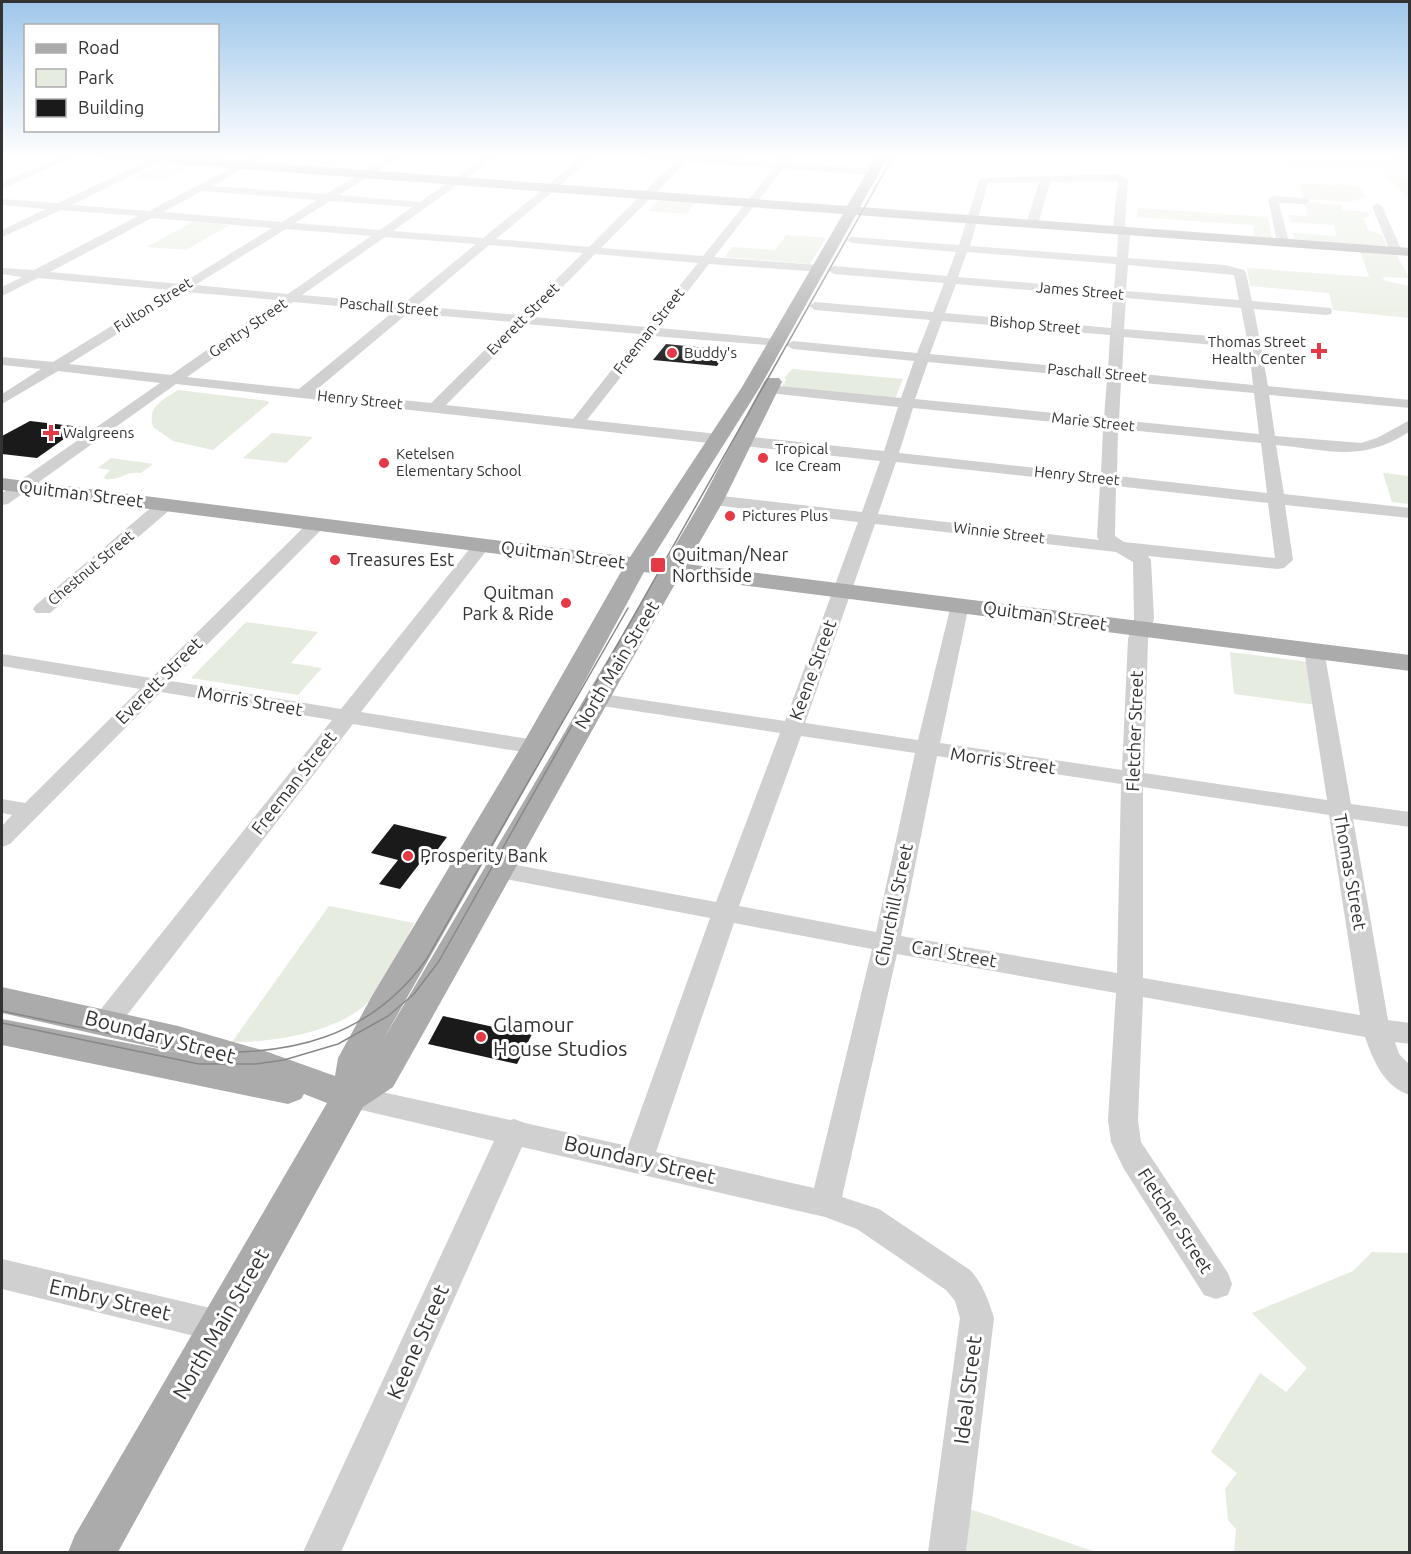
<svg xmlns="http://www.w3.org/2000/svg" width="1411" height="1554" font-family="Ubuntu,sans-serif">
	<rect width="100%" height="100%" fill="#fff"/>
	<g fill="#e6ecdf">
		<polygon points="313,155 349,155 327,168 298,166"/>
		<polygon points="1278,155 1409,155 1409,200 1380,169 1286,169 1285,162"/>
		<polygon points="164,163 196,165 166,180 133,178"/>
		<polygon points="1299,183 1339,185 1338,183 1358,186 1367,197 1351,202 1304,199"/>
		<polygon points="658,200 695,203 686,214 648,211"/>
		<polygon points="1304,202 1341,205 1342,210 1368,212 1369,216 1363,218 1368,230 1382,235 1387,246 1294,239 1293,233 1337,236 1333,225 1291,222 1288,215 1307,216"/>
		<polygon points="1138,208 1268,217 1272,238 1255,237 1252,225 1137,217"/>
		<polygon points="192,222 230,225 186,250 147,247"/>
		<polygon points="786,235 826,238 810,264 724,257 732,247 775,250"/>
		<polygon points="1360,252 1397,255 1409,278 1382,277 1386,281 1409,286 1409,318 1333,310 1329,293 1250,286 1247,268 1369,277"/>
		<polygon points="792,369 903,379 895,399 786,387 781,385 784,384 786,379 784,378"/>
		<path d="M178,390L268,401L269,403L213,450L173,441L153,427C147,406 163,400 178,390Z"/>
		<polygon points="272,433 313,437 286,463 243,458"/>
		<path d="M111,458L153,464L141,473C123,471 121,481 105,479L104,477L110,470L98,468Z"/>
		<polygon points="1383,473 1409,476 1409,504 1392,502"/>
		<polygon points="246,622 318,632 291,663 322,668 298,695 191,678"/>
		<polygon points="1230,652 1309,662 1317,705 1234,694"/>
		<path d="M329,906L414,923C403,945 384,987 367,1003C338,1032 271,1043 232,1042Z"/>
		<polygon points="1372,1252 1409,1253 1409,1552 1234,1552 1236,1529 1228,1520 1225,1489 1237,1473 1211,1452 1260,1373 1286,1392 1307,1368 1252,1313 1353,1271"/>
		<polygon points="970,1509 1096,1552 966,1552"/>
	</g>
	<g fill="#1a1a1a">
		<polygon points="666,344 728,350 717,366 653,360"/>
		<polygon points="30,421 81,427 37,458 2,454 2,436"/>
		<polygon points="394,824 447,837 426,865 420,863 400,889 379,884 398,860 371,853"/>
		<polygon points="443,1016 503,1029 507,1022 535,1028 517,1064 428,1044"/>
	</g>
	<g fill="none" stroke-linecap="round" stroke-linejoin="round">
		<g fill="#d0d0d0" fill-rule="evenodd">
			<polygon points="64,155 136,155 137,157 132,160 82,158 78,155 2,189 2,182"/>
			<path d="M159,155H173L72,205L149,211L255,155H268L212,186L326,194L390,155H402L339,195L420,202L487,155H499L393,231L483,238L585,155H596L496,239L589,247L675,161L630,158L625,155H692L778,162L784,155H794L788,163L872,169L877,172L872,175L783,169L714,257L817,265L821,266V272L709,264L659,328L776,339L783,343L781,346L653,336L587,420L718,434L726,439L723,442L718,444L176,384L8,504L2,505V493L160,383L58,371L2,404V394L41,369L2,365V357L53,362L170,290L38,278L2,296V287L22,277L2,274V268L34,270L138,216L61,210L2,237V230L46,209L2,205V199L58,203ZM686,162L774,168L703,256L601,248ZM202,191L317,200L282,222L163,212ZM330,201L412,207L380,230L295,223ZM152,218L272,228L181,284L50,272ZM286,229L371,236L288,294L195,285ZM385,237L476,244L403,304L302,295ZM489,245L583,253L520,315L417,306ZM595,254L698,263L646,327L533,317ZM185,292L278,300L171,375L69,364ZM293,302L394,311L299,389L187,377ZM408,313L513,322L431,403L315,391ZM526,324L640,334L573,419L446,405Z"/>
			<path d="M1119,174L1128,180L1125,226L1130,235L1128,258L1225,265L1244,270L1246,273L1252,301L1331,308L1332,311L1331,314L1326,315L1254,309L1268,386L1410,400V408L1269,395L1275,436L1361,443L1377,438L1410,420V431C1363,463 1329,450 1276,445L1284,494L1410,508V518L1285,505L1293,560L1284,568L1278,569L1148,556L1151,560L1154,619L1148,639L1144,773L1327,800L1304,650L1307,646H1321L1324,650L1351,804L1410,812V827L1353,819L1388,1020L1410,1023V1044L1395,1042L1399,1054L1410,1065V1095C1384,1087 1373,1060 1365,1037L1143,997L1138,1120L1141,1142L1228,1273L1232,1284L1228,1295L1216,1299L1204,1295L1124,1169L1111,1142L1108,1120L1116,993L897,954L842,1197L879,1209L970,1270C983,1284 988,1299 994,1318L966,1552H928L960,1318L955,1301L946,1290L857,1229L825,1217L522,1147L341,1552H303L494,1141L340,1105L335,1097L340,1089L350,1085L510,1120L514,1119L525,1123L628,1146L710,918L500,878L491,876L488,870L491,864L500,862L716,902L780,733L596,705L589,703L586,699L589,695L596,693L785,721L858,522L713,505L705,500L713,495L862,512L880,461L743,446L735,441L743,436L884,451L898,407L769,393L762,389L769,385L901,398L914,361L793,349L786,345L793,341L917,353L930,320L815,310L809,306L815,302L933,312L944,283L834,274L828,270L834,266L947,276L956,252L852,243L846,240L852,237L959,245L980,178ZM1118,181L1113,226L1118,235L1117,257L970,246L988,183L1039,182L1026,224L1032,227L1038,224L1050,182ZM967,252L1116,264L1114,290L958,277ZM1128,265L1234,275L1239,300L1126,291ZM956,284L1113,297L1111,328L945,313ZM1126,298L1241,308L1247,339L1124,329ZM942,321L1110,335L1108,371L930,354ZM1124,337L1249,348L1253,385L1122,372ZM928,362L1107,379L1104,418L915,399ZM1121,381L1254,393L1259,434L1119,420ZM913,408L1103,427L1101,475L899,453ZM1118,429L1261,443L1267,493L1117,476ZM896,462L1100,484L1097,537L1099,540L878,514ZM1116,486L1268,503L1275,558L1124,542L1115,536ZM875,524L1116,552L1133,562L1134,619L1128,639L1122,770L940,743L969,605L967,601H953L951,605L918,740L805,723ZM801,736L915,753L876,932L739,906ZM937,756L1121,784L1117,973L901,936ZM1143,787L1329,815L1360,1015L1143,978ZM734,923L872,949L814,1188L656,1152Z"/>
			<polygon points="1273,196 1305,198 1310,201 1305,204 1279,203 1289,242 1283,245 1277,242 1268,199"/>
			<polygon points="1377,203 1382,206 1402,251 1400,253 1392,253 1390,251 1372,206"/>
			<polygon points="166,499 172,500 174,504 172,508 50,613 36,613 33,609 36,605 160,500"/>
			<polygon points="317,519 323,520 326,524 323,528 171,681 341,709 475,542 487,542 490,546 361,712 535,740 543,742 546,747 543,752 535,754 353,724 117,1028 107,1031 97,1028 93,1021 97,1014 332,720 161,692 10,844 2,847 2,826 12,815 2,813 2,799 25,803 140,689 2,666 2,654 151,678 311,520"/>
			<polygon points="2,1259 219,1310 231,1315 236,1326 231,1337 219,1342 2,1289"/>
		</g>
		<path fill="#ababab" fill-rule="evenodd" d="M103,155H164L847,206L877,155H889L860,207L1410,248V256L856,215L760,387L651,560L666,561L702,500L764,382L767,378H779L782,382L724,500L687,564L1410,655V671L679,577C582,746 489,917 393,1087L363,1107L118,1552H68L75,1535L327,1103L304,1094L301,1099L288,1104L2,1045V1019L179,1053L2,1013V987L178,1026L265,1051L335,1076L338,1058L372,996L521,747L622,570L2,490V478L630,557L742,387L843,214L109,159ZM644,572L658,574L383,1040L549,747Z"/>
		<g stroke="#888" stroke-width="1.5">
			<path d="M2,1011L198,1052C291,1056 369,1038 426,960L628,608"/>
			<polyline points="2,1023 199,1064 256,1064 284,1060 338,1044 388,1016 414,994 439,961 894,155"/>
		</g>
		<defs>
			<polyline id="rail" points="1387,155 1410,159"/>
		</defs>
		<use href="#rail" stroke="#888" stroke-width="3"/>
		<use href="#rail" stroke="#fff" stroke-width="2" stroke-dasharray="7" stroke-linecap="butt"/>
	</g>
	<linearGradient id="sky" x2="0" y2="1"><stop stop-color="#9ec6ea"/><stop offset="0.42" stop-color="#fff"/><stop offset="1" stop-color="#fff" stop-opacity="0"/></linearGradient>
	<rect width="1411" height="373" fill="url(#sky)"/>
	<g fill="#e63946" stroke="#fff" stroke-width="2">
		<path d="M1316 342h6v6h6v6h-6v6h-6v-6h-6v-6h6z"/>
		<circle cx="672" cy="353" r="6"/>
		<path d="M48 424h6v6h6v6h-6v6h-6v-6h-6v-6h6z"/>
		<circle cx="763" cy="458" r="6"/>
		<circle cx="384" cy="463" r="6"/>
		<circle cx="730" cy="516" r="6"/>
		<circle cx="335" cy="560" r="6"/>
		<rect x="650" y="557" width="16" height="16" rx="3"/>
		<circle cx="566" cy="603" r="6"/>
		<circle cx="408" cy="856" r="6"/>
		<circle cx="481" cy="1037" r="6"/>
	</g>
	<g text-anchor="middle" stroke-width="6" stroke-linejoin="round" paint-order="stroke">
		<g font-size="15" fill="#333" stroke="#fff">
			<text transform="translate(1080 291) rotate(5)" y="5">James Street</text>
			<text transform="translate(153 305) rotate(-32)" y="5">Fulton Street</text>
			<text transform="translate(389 307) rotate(5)" y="5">Paschall Street</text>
			<text transform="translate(523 319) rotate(-45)" y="5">Everett Street</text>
			<text transform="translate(1035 325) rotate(5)" y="5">Bishop Street</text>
			<text transform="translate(248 328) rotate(-35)" y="5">Gentry Street</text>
			<text transform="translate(649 331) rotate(-52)" y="5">Freeman Street</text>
			<text transform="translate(1097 373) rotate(5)" y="5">Paschall Street</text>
			<text transform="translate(360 400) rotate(6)" y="5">Henry Street</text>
			<text transform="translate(1093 422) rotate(6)" y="5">Marie Street</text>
			<text transform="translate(1077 476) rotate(6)" y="5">Henry Street</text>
			<text transform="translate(999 533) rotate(7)" y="5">Winnie Street</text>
			<text transform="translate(91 568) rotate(-40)" y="5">Chestnut Street</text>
		</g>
		<g font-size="15" fill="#333" stroke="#fff" text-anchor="start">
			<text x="1306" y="347" text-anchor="end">Thomas Street<tspan x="1306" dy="17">Health Center</tspan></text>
			<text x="684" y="358">Buddy's</text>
			<text x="63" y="438">Walgreens</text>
			<text x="775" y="454">Tropical<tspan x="775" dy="17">Ice Cream</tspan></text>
			<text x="396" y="459">Ketelsen<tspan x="396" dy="17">Elementary School</tspan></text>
			<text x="742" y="521">Pictures Plus</text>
		</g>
		<g font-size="18" fill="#333" stroke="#fff">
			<text transform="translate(81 494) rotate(7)" y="6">Quitman Street</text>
			<text transform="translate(563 555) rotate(7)" y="6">Quitman Street</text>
			<text transform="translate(1045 616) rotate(8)" y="6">Quitman Street</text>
			<text transform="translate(617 665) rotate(-59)" y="6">North Main Street</text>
			<text transform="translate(813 670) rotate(-70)" y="6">Keene Street</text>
			<text transform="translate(159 681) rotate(-45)" y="6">Everett Street</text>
			<text transform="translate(250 701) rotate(10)" y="6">Morris Street</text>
			<text transform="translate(1135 731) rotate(-88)" y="6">Fletcher Street</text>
			<text transform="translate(1003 761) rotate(8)" y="6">Morris Street</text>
			<text transform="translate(294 783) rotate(-52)" y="6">Freeman Street</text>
			<text transform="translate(1350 872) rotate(80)" y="6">Thomas Street</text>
			<text transform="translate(894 905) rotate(-78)" y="6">Churchill Street</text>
			<text transform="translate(954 954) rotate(10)" y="6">Carl Street</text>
			<text transform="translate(1175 1221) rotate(57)" y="6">Fletcher Street</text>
		</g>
		<g font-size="18" fill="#333" stroke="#fff" text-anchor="start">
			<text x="672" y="561">Quitman/Near<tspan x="672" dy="21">Northside</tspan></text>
			<text x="347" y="566">Treasures Est</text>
			<text x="554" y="599" text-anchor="end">Quitman<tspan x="554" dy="21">Park &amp; Ride</tspan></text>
			<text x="420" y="862">Prosperity Bank</text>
		</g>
		<g font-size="21" fill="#333" stroke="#fff" text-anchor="start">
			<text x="493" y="1032">Glamour<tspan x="493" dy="24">House Studios</tspan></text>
		</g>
		<g font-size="21" fill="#333" stroke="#fff">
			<text transform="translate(160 1037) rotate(15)" y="7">Boundary Street</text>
			<text transform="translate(640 1160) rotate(13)" y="7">Boundary Street</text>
			<text transform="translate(110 1300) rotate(13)" y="7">Embry Street</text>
			<text transform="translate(221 1324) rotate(-60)" y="7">North Main Street</text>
			<text transform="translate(418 1342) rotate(-66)" y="7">Keene Street</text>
			<text transform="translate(968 1390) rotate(-83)" y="7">Ideal Street</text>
		</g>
	</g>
	<rect width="1411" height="1554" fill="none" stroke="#333333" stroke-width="6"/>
	<rect x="24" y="24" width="195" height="108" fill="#ffffff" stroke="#adadad" stroke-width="1.5"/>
	<rect x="36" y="44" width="30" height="9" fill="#ababab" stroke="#adadad" stroke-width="1.5"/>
	<text x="78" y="54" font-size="18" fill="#333333">Road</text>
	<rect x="36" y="69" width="30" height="18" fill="#e6ecdf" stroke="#adadad" stroke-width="1.5"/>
	<text x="78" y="84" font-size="18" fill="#333333">Park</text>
	<rect x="36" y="99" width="30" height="18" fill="#1a1a1a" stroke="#adadad" stroke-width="1.5"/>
	<text x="78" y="114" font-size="18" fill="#333333">Building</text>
</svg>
